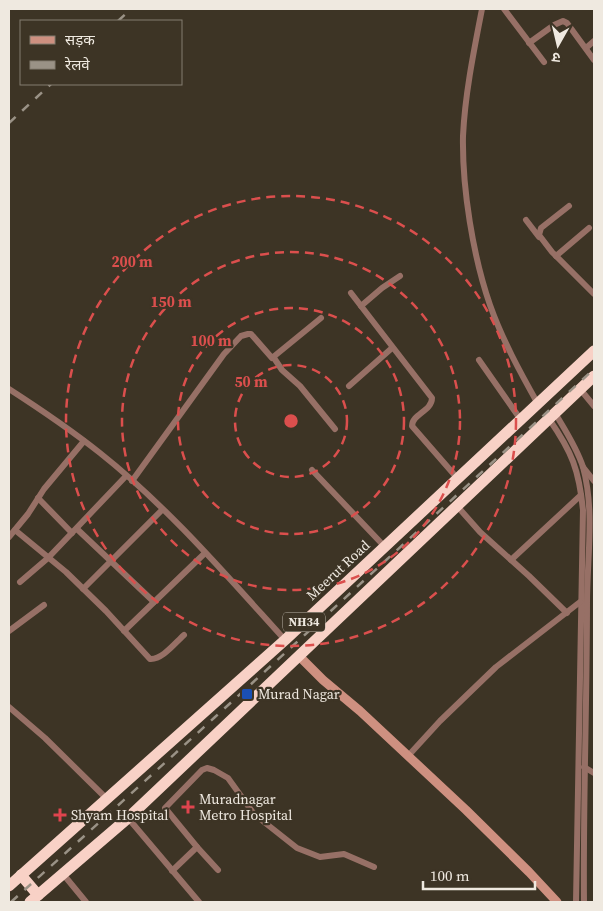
<svg xmlns="http://www.w3.org/2000/svg" width="603" height="911" font-family="'Source Serif 4','Noto Sans Devanagari',serif">
	<rect width="100%" height="100%" fill="#3d3425"/>
	<g fill="none" stroke-linecap="round" stroke-linejoin="round">
		<g stroke="#977066" stroke-width="6">
			<path d="M482,9C474,50 465,94 463,136C462,188 473,256 490,305C502,339 520,372 538,404"/>
			<polyline points="504,9 544,62"/>
			<polyline points="529,43 554,25 563,21 567,23 594,60"/>
			<polyline points="586,48 594,41"/>
			<polyline points="569,206 541,228 539,235 552,252 594,294"/>
			<polyline points="526,220 539,237"/>
			<polyline points="556,256 589,228"/>
			<path d="M351,293L432,398C432,411 412,414 412,426L458,479"/>
			<polyline points="361,306 382,288 400,276"/>
			<polyline points="274,358 282,370 300,386 335,429"/>
			<polyline points="479,360 521,420"/>
			<polyline points="349,386 392,348"/>
			<path d="M9,389C40,409 71,430 100,453C167,506 227,576 285,640"/>
			<polyline points="580,389 594,406"/>
			<path d="M555,413C565,430 577,448 583,467C595,511 587,558 587,603C587,703 583,802 584,902"/>
			<path d="M549,419C572,452 579,470 583,510L576,902"/>
			<polyline points="583,467 594,481"/>
			<polyline points="312,470 385,547"/>
			<polyline points="132,481 224,354 241,336 248,334 251,334 272,358 321,318"/>
			<polyline points="38,498 72,533"/>
			<polyline points="457,506 480,532 529,576 567,613"/>
			<polyline points="77,529 154,602"/>
			<path d="M15,530L66,572L106,611L150,659C162,660 175,643 184,635"/>
			<polyline points="9,537 28,514 44,489 84,441"/>
			<polyline points="511,560 581,495"/>
			<polyline points="20,582 48,558 126,476"/>
			<polyline points="83,589 162,510"/>
			<polyline points="9,631 44,605"/>
			<polyline points="124,631 205,553"/>
			<polyline points="9,707 45,738 107,799"/>
			<polyline points="408,756 440,721 496,667 580,602"/>
			<polyline points="584,767 594,773"/>
			<polyline points="128,818 199,902"/>
			<polyline points="197,847 218,870"/>
			<polyline points="172,871 197,847 165,808 202,770 207,768 214,770 228,778 254,814 297,848 320,857 344,854 374,867"/>
			<polyline points="63,874 86,902"/>
		</g>
		<polyline stroke="#ce9080" stroke-width="9" points="299,656 323,680 360,711 466,810 529,872 557,902"/>
		<g stroke="#f8d1c6" stroke-width="11">
			<polyline points="21,875 38,895"/>
			<polyline points="9,886 285,640 594,351"/>
			<polyline points="30,902 128,818 594,376"/>
		</g>
		<g stroke="#9a9286" stroke-width="2.5" stroke-dasharray="9 9" stroke-linecap="butt">
			<polyline points="118,21 131,9"/>
			<polyline points="9,123 51,84"/>
			<path d="M11,902C207,726 400,547 594,369"/>
		</g>
	</g>
	<g fill="none" stroke="#db4f4d" stroke-width="2.5" stroke-dasharray="9 6">
		<circle cx="291" cy="421" r="56"/>
		<circle cx="291" cy="421" r="113"/>
		<circle cx="291" cy="421" r="169"/>
		<circle cx="291" cy="421" r="225"/>
	</g>
	<rect fill="#1a4fb4" stroke="#3d3425" stroke-width="2" x="241" y="688" width="12" height="12" rx="2.5"/>
	<g fill="#e0444e" stroke="#3d3425" stroke-width="2">
		<path d="M185.5 799.5h5v5h5v5h-5v5h-5v-5h-5v-5h5z"/>
		<path d="M57.5 807.5h5v5h5v5h-5v5h-5v-5h-5v-5h5z"/>
	</g>
	<g text-anchor="middle" stroke-width="4.5" stroke-linejoin="round" paint-order="stroke">
		<rect fill="#3d3425" stroke="#bab3a8" stroke-width="1" x="283" y="612.5" width="42" height="19" rx="4"/>
		<g font-size="12" font-weight="bold" fill="#efe9e0">
			<text x="304" y="626">NH34</text>
		</g>
		<g font-size="14" fill="#efe9e0" stroke="#3d3425">
			<text transform="translate(338 570) rotate(-43)" y="5">Meerut Road</text>
		</g>
		<g font-size="14" fill="#efe9e0" stroke="#3d3425" text-anchor="start">
			<text x="258" y="699">Murad Nagar</text>
			<text x="199" y="804">Muradnagar<tspan x="199" dy="16">Metro Hospital</tspan></text>
			<text x="71" y="820">Shyam Hospital</text>
		</g>
	</g>
	<circle cx="291" cy="421" r="8" fill="#db4f4d" stroke="#3d3425" stroke-width="2.5"/>
	<g font-size="15" text-anchor="middle" font-weight="bold" fill="#db4f4d" stroke="#3d3425" stroke-width="4.5" stroke-linejoin="round" paint-order="stroke">
		<text x="132" y="267">200 m</text>
		<text x="171" y="307">150 m</text>
		<text x="211" y="346">100 m</text>
		<text x="251" y="387">50 m</text>
	</g>
	<rect width="603" height="911" fill="none" stroke="#efe9e0" stroke-width="20"/>
	<rect x="20" y="20" width="162" height="65" fill="#3d3425" stroke="#847c70"/>
	<rect x="30" y="36" width="25" height="8" fill="#ce9080" stroke="#847c70"/>
	<text x="65" y="45" font-size="15" fill="#efe9e0">सड़क</text>
	<rect x="30" y="61" width="25" height="8" fill="#9a9286" stroke="#847c70"/>
	<text x="65" y="70" font-size="15" fill="#efe9e0">रेलवे</text>
	<g transform="translate(558 45) rotate(188)" stroke="#3d3425" stroke-width="4" paint-order="stroke">
	<path d="M0-4L9 19L0 12L-9 19Z" fill="#efe9e0"/>
	<text y="-8" font-size="14" font-weight="bold" text-anchor="middle" fill="#efe9e0">उ</text>
	</g>
	<path d="M423 881v8h112v-8" fill="none" stroke="#efe9e0" stroke-width="2.5"/>
	<text x="430" y="881" font-size="15" fill="#efe9e0" stroke="#3d3425" stroke-width="4" paint-order="stroke">100 m</text>
</svg>
